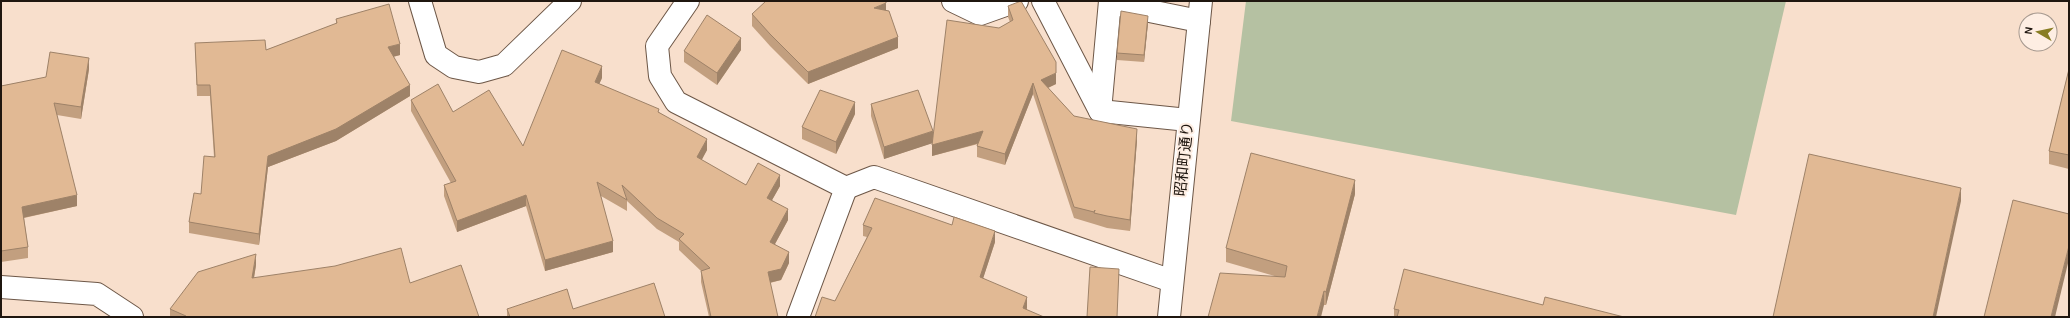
<svg xmlns="http://www.w3.org/2000/svg" width="2070" height="318" font-family="Karla,'Noto Sans JP',sans-serif">
	<rect width="100%" height="100%" fill="#f8dfcc"/>
	<polygon fill="#b5c1a2" points="1246,1 1786,1 1736,215 1231,121"/>
	<g fill="none" stroke-linecap="round" stroke-linejoin="round">
		<defs>
			<g id="minor">
				<polyline points="420,1 436,55 454,67 479,72 504,65 570,1"/>
				<polyline points="688,1 657,46 660,76 676,102 846,188 874,177 1172,281"/>
				<polyline points="953,1 980,14 1017,1"/>
				<polyline points="1043,1 1100,111 1188,120"/>
				<polyline points="1110,3 1199,21"/>
				<polyline points="1100,111 1110,1"/>
				<polyline points="1,287 97,294 132,317"/>
				<polyline points="798,317 846,188"/>
				<polyline points="1169,317 1201,1"/>
			</g>
		</defs>
		<use href="#minor" stroke="#6d5747" stroke-width="24"/>
		<use href="#minor" stroke="#fff" stroke-width="22"/>
	</g>
	<g fill="#c29f7f">
		<polygon points="1008,6 1056,84 1048,88 1074,116 1137,140 1130,231 1107,228 1094,224 1094,222 1094,224 1074,218 1033,94 1005,165 977,157 977,146 978,144 932,156 932,143 884,159 871,116 871,104 933,140 999,28 1010,22 1008,17"/>
		<polygon points="886,10 898,48 808,84 770,46 752,26 752,14"/>
		<polygon points="336,19 400,55 393,57 410,96 336,141 268,167 259,245 189,233 189,222 201,194 214,157 210,96 197,96 195,43 266,50 336,24"/>
		<polygon points="1148,23 1144,62 1117,60 1117,53"/>
		<polygon points="741,50 717,85 684,62 684,51"/>
		<polygon points="89,69 81,119 57,115 77,206 24,218 28,247 28,258 1,262 1,86"/>
		<polygon points="2069,69 2069,169 2049,164 2049,151"/>
		<polygon points="602,78 599,84 659,112 707,150 701,160 746,185 780,186 772,200 788,220 775,244 789,263 781,280 770,283 778,317 709,317 701,282 701,271 679,250 679,242 657,229 627,201 627,211 601,196 613,252 545,271 526,206 457,232 444,196 444,185 451,183 411,111 411,100 453,112 523,146"/>
		<polygon points="855,114 836,154 802,139 802,127"/>
		<polygon points="1355,194 1326,305 1324,305 1278,277 1226,262 1226,248"/>
		<polygon points="863,225 995,242 983,278 1027,308 1026,309 835,301 867,237 863,236"/>
		<polygon points="256,265 254,278 410,283 479,317 170,317 170,309"/>
		<polygon points="1543,305 1624,317 1394,317 1394,309"/>
		<polygon points="507,309 573,309 665,317 507,317"/>
	</g>
	<g fill="#9e8268">
		<polygon points="886,3 886,15 874,8"/>
		<polygon points="1148,16 1148,23 1144,62 1144,55"/>
		<polygon points="898,37 898,48 808,84 808,72"/>
		<polygon points="741,38 741,50 717,85 717,73"/>
		<polygon points="400,44 400,55 388,58 388,47"/>
		<polygon points="89,58 89,69 81,119 81,107"/>
		<polygon points="602,66 602,78 595,93 595,82"/>
		<polygon points="1056,73 1056,84 1041,91 1041,80"/>
		<polygon points="1033,83 1033,94 1005,165 1005,154"/>
		<polygon points="410,85 410,96 336,141 268,167 259,245 259,234 268,156"/>
		<polygon points="855,102 855,114 836,154 836,142"/>
		<polygon points="1137,129 1137,140 1130,231 1130,220"/>
		<polygon points="933,131 933,143 884,159 884,147"/>
		<polygon points="983,131 983,142 932,156 932,145"/>
		<polygon points="707,139 707,150 697,169 697,157"/>
		<polygon points="780,175 780,186 767,209 767,198"/>
		<polygon points="1355,180 1355,194 1326,305 1326,292"/>
		<polygon points="1961,188 1961,201 1936,317 1933,317"/>
		<polygon points="77,195 77,206 22,218 22,207"/>
		<polygon points="526,195 526,206 457,232 457,221"/>
		<polygon points="788,209 788,220 770,253 770,242"/>
		<polygon points="995,231 995,242 980,288 980,277"/>
		<polygon points="613,241 613,252 545,271 545,260"/>
		<polygon points="2069,246 2069,259 2055,317 2051,317"/>
		<polygon points="789,252 789,263 781,280 768,283 768,272"/>
		<polygon points="256,254 256,265 252,289 252,278"/>
		<polygon points="1324,291 1324,305 1321,317 1317,317"/>
		<polygon points="1027,297 1027,308 1024,317 1023,308"/>
	</g>
	<g fill="#e1b994" stroke="#9e8268">
		<polygon points="766,1 886,1 886,3 874,8 889,11 898,37 808,72 770,34 752,14"/>
		<polygon points="1021,1 1056,62 1056,73 1041,80 1074,116 1137,129 1130,220 1107,216 1094,213 1095,210 1094,212 1074,207 1033,83 1005,154 977,146 983,131 932,145 947,20 999,28 1013,20 1008,6"/>
		<polygon points="389,4 400,44 388,47 410,85 336,129 268,156 259,234 189,222 194,193 201,194 204,156 215,157 210,85 197,85 195,43 265,40 266,50 337,23 336,19"/>
		<polygon points="1121,11 1148,16 1144,55 1117,53"/>
		<polygon points="707,15 741,38 717,73 684,51"/>
		<polygon points="562,50 602,66 595,82 659,109 658,112 707,139 697,157 746,185 758,163 780,175 767,198 788,209 770,242 789,252 781,269 768,272 778,317 711,317 701,271 710,268 679,239 684,234 657,218 622,185 627,200 597,182 613,241 545,260 526,195 457,221 444,185 456,181 411,100 438,84 453,112 489,90 523,146"/>
		<polygon points="50,52 89,58 81,107 54,103 77,195 22,207 28,247 1,251 1,86 46,77"/>
		<polygon points="2069,69 2069,155 2049,151"/>
		<polygon points="820,90 855,102 836,142 802,127"/>
		<polygon points="918,90 933,131 884,147 871,104"/>
		<polygon points="1251,153 1355,180 1326,292 1324,291 1317,317 1208,317 1220,273 1285,277 1287,266 1226,248"/>
		<polygon points="1809,154 1961,188 1933,317 1773,317"/>
		<polygon points="875,198 952,225 954,217 995,231 980,277 1027,297 1023,308 1044,317 815,317 822,297 835,301 872,228 863,225"/>
		<polygon points="2013,200 2069,214 2069,246 2051,317 1984,317"/>
		<polygon points="401,248 410,283 461,265 479,317 185,317 186,316 170,309 198,272 256,254 252,278 335,266"/>
		<polygon points="1090,267 1119,269 1117,317 1087,317"/>
		<polygon points="1404,269 1543,305 1545,297 1624,317 1397,317 1399,310 1394,309"/>
		<polygon points="654,283 665,317 510,317 507,309 567,289 573,309"/>
	</g>
	<g text-anchor="middle" stroke-width="4" stroke-linejoin="round" paint-order="stroke">
		<g font-size="15" fill="#1f160f" stroke="#feeee3">
			<text transform="translate(1184 159) rotate(-84)" y="5">昭和町通り</text>
		</g>
	</g>
	<rect width="2070" height="318" fill="none" stroke="#1f160f" stroke-width="4"/>
	<g transform="translate(2038 32) rotate(279)"><circle r="19" fill="#feeee3" stroke="#a5988e"/>
	<path d="M0-3L7 15L0 10L-7 15Z" fill="#887d23"/>
	<text y="-6" font-size="11" font-weight="bold" text-anchor="middle" fill="#1f160f">N</text>
	</g>
</svg>
